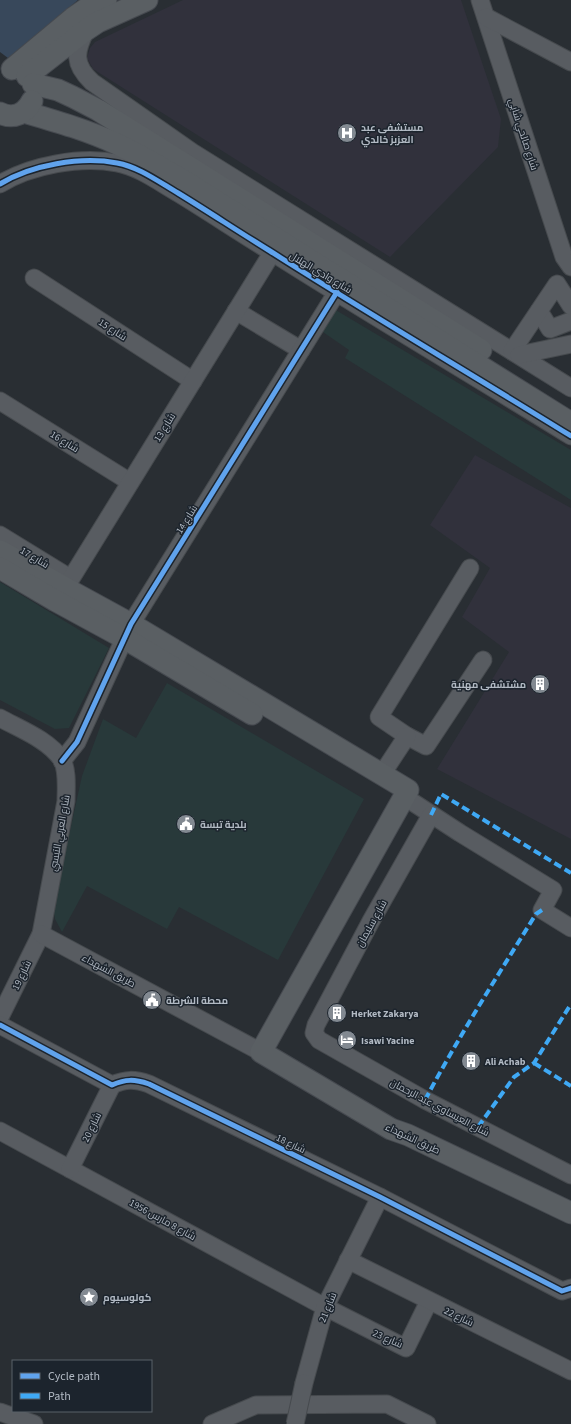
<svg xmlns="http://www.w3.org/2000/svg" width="571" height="1424" font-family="'Source Sans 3',Cairo,sans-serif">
	<rect width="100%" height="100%" fill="#292e33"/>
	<g fill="#31313c">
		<polygon points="183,0 461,0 501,119 498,147 390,257 93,69 87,58 90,48 95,42"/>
		<polygon points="475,455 571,508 571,839 437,769 509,652 462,617 490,568 430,525"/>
	</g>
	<g fill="#28393a">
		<polygon points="334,309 571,450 571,500 345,358 349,350 320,330"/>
		<polygon points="0,582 109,648 69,728 55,729 0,700"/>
		<polygon points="167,683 364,799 278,960 179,907 167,929 87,886 62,932 55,919 53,908 82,776 103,719 136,738"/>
	</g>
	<polygon fill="#38485b" points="0,0 78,0 8,58 0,52"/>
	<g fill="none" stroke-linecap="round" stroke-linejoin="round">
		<defs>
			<g id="minor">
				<polyline points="480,0 564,257 571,267"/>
				<polyline points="486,17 571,62"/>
				<path d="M86,30C75,52 73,64 92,82L192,152L571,388"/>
				<path d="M0,184C31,165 81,156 117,163C139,167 159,182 178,193C209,212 239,232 270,251C369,314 471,374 571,436"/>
				<polyline points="34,278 193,381"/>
				<polyline points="236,311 301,350"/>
				<polyline points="539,311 550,329 571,321"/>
				<polyline points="512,351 557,284 571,306"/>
				<polyline points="519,355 571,344"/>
				<polyline points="0,401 130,482"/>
				<polyline points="0,535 70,578"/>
				<polyline points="470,568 379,717 407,736 426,746 483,660"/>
				<polyline points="59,598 272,253"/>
				<path d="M0,718C20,729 49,740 62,760C68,771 66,789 66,801L41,934L0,1017"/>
				<polyline points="62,761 77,742 131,624 337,292"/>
				<polyline points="382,774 407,736"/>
				<polyline points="414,803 460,833 553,890 542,910 571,928"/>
				<polyline points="431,815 371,921 316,1025 314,1033 319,1040 425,1100 571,1175"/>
				<polyline points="41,934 261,1052"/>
				<path d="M0,1025L112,1085C126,1079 134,1079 149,1084L380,1197L562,1291L571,1288"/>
				<polyline points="0,1131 325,1307 406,1348 429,1301"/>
				<polyline points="70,1169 112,1085"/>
				<polyline points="348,1260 571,1371"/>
				<polyline points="304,1383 325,1307 380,1197"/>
				<polyline points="0,1412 34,1424"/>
				<polyline points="212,1424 256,1405 387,1404 427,1424"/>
			</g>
			<g id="major">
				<polyline points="12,69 73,18 86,9 106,0"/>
				<polyline points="27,76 86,30 98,22 147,0"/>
				<polyline points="33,84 58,90 73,97 98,110 481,350"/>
				<path d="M24,112C55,121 87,130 117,144C139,154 160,167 181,179L571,423"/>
				<path d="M0,113C14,120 26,113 32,101"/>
				<polyline points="0,551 65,588 131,624 408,790 261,1052 391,1129 408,1135 571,1213"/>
				<polyline points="0,568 56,601 124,638 252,714"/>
			</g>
		</defs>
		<use href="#minor" stroke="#464a4e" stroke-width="19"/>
		<use href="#major" stroke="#464a50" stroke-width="23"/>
		<use href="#minor" stroke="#585c61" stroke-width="17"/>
		<use href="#major" stroke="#5a5f63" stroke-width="21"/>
		<defs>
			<polyline id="minor-bridge" points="295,1424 304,1383"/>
		</defs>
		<use href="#minor-bridge" stroke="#464a4e" stroke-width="19" stroke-linecap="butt"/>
		<use href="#minor-bridge" stroke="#585c61" stroke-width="17"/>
		<g stroke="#3fa9f5" stroke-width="4" stroke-dasharray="8 4" stroke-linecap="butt">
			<polyline points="431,815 441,794 571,873"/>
			<polyline points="534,1063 571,1086"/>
			<path d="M425,1100C459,1036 498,975 536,914L542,910"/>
			<polyline points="478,1127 514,1077 534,1063 571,1004"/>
		</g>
		<defs>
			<g id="cycleway">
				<path d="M0,184C31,165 81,156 117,163C139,167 159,182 178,193C209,212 239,232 270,251C369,314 471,374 571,436"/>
				<polyline points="62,761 77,742 131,624 337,292"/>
				<path d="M0,1025L112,1085C126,1079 134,1079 149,1084L380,1197L562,1291L571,1288"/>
			</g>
		</defs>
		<use href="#cycleway" stroke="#1c242d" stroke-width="8"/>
		<use href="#cycleway" stroke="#60a3ed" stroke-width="5"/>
	</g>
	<defs>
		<symbol id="hospital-disc" viewBox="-11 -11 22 22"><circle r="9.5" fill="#828991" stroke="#1c242d"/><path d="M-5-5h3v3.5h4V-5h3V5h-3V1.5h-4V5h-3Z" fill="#fff"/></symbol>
		<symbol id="building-disc" viewBox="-11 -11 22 22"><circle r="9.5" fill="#828991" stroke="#1c242d"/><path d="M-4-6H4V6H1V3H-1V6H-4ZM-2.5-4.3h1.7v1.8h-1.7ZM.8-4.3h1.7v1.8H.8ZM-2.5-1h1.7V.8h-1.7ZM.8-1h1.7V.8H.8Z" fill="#fff"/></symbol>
		<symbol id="civic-disc" viewBox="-11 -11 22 22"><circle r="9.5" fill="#828991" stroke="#1c242d"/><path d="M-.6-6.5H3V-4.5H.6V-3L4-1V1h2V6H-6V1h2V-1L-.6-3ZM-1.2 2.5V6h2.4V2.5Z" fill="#fff"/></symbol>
		<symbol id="hotel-disc" viewBox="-11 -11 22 22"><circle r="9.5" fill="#828991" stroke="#1c242d"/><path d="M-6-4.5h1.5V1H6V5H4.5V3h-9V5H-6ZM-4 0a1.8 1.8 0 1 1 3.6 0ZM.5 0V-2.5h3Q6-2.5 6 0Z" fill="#fff"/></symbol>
		<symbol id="sight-disc" viewBox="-11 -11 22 22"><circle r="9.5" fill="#828991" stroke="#1c242d"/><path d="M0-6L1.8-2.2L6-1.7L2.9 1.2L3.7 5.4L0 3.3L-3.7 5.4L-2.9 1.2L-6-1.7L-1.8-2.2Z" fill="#fff"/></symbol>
	</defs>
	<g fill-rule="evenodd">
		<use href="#hospital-disc" x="336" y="122" width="22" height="22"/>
		<use href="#building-disc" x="529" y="673" width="22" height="22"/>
		<use href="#civic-disc" x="175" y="813" width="22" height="22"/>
		<use href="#civic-disc" x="141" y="989" width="22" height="22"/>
		<use href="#building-disc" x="326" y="1002" width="22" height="22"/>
		<use href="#hotel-disc" x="336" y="1029" width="22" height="22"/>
		<use href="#building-disc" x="460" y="1050" width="22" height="22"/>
		<use href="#sight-disc" x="78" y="1286" width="22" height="22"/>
	</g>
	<g text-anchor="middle" stroke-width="3" stroke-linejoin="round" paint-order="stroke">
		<g font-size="10" font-weight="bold" fill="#b2bac4" stroke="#1c242d" text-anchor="start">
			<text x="361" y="131">مستشفى عبد<tspan x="361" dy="12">العزبز خالدي</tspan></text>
			<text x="526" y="688" text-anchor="end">مشتشفى مهنية</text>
			<text x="200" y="828">بلدية تبسة</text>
			<text x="166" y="1004">محطة الشرطة</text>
			<text x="351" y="1017">Herket Zakarya</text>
			<text x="361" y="1044">Isawi Yacine</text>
			<text x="485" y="1065">Ali Achab</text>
			<text x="103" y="1301">كولوسيوم</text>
		</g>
		<g font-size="10" fill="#b2bac4" stroke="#1c242d">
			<text transform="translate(524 134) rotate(72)" y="4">شارع صالحي شابي</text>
			<text transform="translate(321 272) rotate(31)" y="4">شارع وادي الهلال</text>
			<text transform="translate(113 329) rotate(33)" y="4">شارع 15</text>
			<text transform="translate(164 427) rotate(-58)" y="4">شارع 13</text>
			<text transform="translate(65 441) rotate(32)" y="4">شارع 16</text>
			<text transform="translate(186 519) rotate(-58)" y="4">شارع 14</text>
			<text transform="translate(35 557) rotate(31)" y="4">شارع 17</text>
			<text transform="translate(59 833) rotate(-80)" y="4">شارع العربي التبسي</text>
			<text transform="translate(371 923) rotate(-61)" y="4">شارع سليمان</text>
			<text transform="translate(109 970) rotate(28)" y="4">طريق الشهداء</text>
			<text transform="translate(21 975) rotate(-64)" y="4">شارع 19</text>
			<text transform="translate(440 1107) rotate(28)" y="4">شارع العيساوي عبد الرحمان</text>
			<text transform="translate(91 1127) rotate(-64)" y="4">شارع 20</text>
			<text transform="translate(413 1138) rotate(25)" y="4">طريق الشهداء</text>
			<text transform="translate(291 1143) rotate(26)" y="4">شارع 18</text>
			<text transform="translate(163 1219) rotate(29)" y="4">شارع 8 مارس 1956</text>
			<text transform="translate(327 1307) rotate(-68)" y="4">شارع 21</text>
			<text transform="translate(459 1316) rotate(26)" y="4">شارع 22</text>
			<text transform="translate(388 1338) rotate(24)" y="4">شارع 23</text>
		</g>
	</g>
	<rect x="12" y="1360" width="140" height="52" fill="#1c242d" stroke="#586069"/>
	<rect x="20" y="1373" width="20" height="6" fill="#60a3ed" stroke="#586069"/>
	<text x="48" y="1380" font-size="12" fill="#b2bac4">Cycle path</text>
	<rect x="20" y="1393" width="20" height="6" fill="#3fa9f5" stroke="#586069"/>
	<text x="48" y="1400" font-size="12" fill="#b2bac4">Path</text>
</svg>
